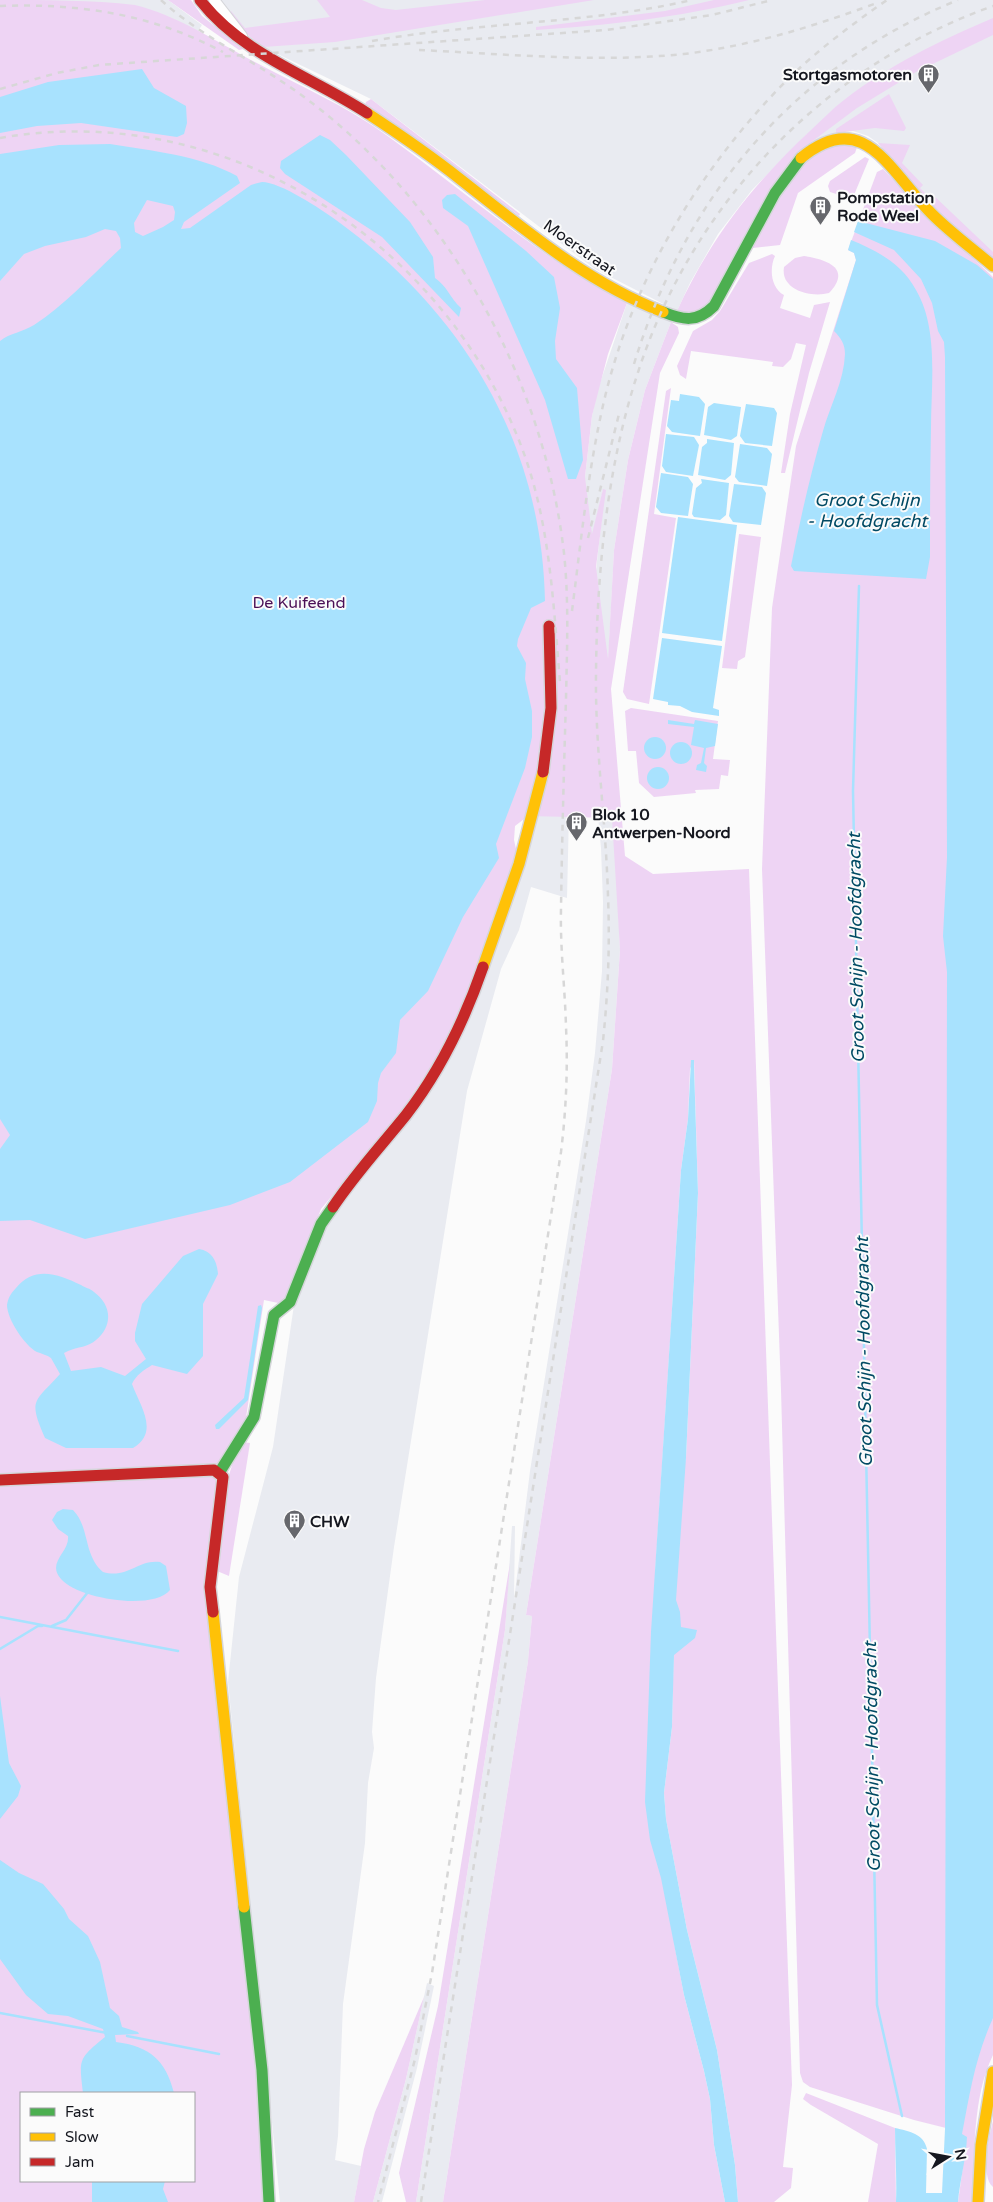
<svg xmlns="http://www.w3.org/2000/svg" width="993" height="2202" font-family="'Varela Round',sans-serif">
	<rect width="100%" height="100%" fill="#fbfbfb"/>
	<g fill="#e9ebf1">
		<polygon points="0,0 168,0 202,25 198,31"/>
		<polygon points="219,0 993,0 993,260 936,210 878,143 868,136 853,131 838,133 814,141 807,134 752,190 718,234 690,283 677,311 595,269 371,99 263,47 243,31"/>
		<polygon points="0,133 585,477 592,416 597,392 627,303 671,322 645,390 628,460 614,550 608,664 620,950 612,1069 526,1615 532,1616 528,1661 443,2202 416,2202 505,1630 512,1526 515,1526 514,1600 530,1471 586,1121 595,1053 602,971 603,902 601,848 595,785 595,579 605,490 603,490 591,542 569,813 567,898 531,887 519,930 501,969 467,1091 394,1547 376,1678 372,1732 374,1748 368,1783 365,1843 343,2004 338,2136 335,2160 361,2166 354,2202 280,2202 228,1682 239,1577 273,1447 294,1305 333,1208 410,1114 542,787"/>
		<polygon points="427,1983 434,1986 417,2068 382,2202 373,2202 406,2079"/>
	</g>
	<g fill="#eed4f4" fill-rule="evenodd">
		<path d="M0,0C44,0 92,0 135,5C176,15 214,40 251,60C297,85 347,106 389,137C468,194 541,259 627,303L608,354L592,416L585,477L592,534L603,489L606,490L596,567L608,659L614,550L628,460L645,390L671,322L678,327L679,333L660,373L611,689L625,856L653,874L749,869L792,2085L783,2167L793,2168L791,2188L774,2202H738L735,2165L717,2050L687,1930L666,1819L664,1793L672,1727L674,1635L653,1749L675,1948L684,1995L704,2071L710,2099L714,2145L725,2202H443L528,1661L532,1616L526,1615L612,1069L620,950L612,818L528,816L515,826L514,840L517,853L489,939L448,1042L393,1123L321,1209L283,1304L264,1300L245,1424L218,1483L206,1571L255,2047L265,2202H0ZM694,1060L698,1193L686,1458L655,1575L681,1170L688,1119L690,1069ZM21,2093H194V2181H21Z"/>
		<polygon points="168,0 191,0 202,16 243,49 239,50"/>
		<polygon points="317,0 362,0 381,8 396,10 485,0 594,0 335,42 263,47 243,31 228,15 231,11 245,28 330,17"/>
		<path d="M714,0H749C677,18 609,25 536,30V27L665,11Z"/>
		<path d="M993,18V35L916,72L857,108L806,146L714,298L703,310L688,316L677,311C710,239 753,184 811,130C822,120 832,109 844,100C889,65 941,40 993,18Z"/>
		<polygon points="889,94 906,128 904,131 875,128 836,133 836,129"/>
		<polygon points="371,99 520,214 519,216 446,161 365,105 366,102"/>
		<path d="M847,143L857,147L855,153L798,193L780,245L753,248V245C775,205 795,150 847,143Z"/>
		<polygon points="878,143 910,145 902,163 923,185 920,188 929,197 932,194 993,252 993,260 936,210"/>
		<polygon points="865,157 869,159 854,195 849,198 830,192 828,186 830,181"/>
		<path d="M883,169L932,220L993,277V2055C972,2098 975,2154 972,2202H958L963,2166L962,2132L914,2120L810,2087L803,2082L800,2073L781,1390L762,869L772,608L796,446L856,260L854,253L848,250L877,172Z"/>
		<path d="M772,254L775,256C769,269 771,288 784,295L780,308L810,318L814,305L830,302L809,373L785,473H781L790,414L806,345L796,343L791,359L783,367L772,366L773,362L691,351L686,379L680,375L677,366L693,331L712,320L720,311L749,263Z"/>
		<path d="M804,256C825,259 853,268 829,293C811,298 780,290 784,267L795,258Z"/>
		<polygon points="671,388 654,514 676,518 649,704 627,699 623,692 666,391"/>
		<polygon points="739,534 761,537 745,657 738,661 737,669 722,668"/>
		<polygon points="631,708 718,721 713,759 730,760 728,776 721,775 719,789 695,790 696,793 654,797 639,783 636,751 628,751 625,711"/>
		<path d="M242,1442L250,1443L229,1576L217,1571C222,1528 221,1480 242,1442Z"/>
		<polygon points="510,1563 505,1630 416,2202 406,2202 399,2173 401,2164 438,2006"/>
		<polygon points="424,1997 406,2079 373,2202 354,2202 364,2149 375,2112"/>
		<polygon points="806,2093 895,2128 896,2202 868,2202 878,2144 811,2105 803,2099"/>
		<path d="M993,2121V2187C980,2177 989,2136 993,2121Z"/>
	</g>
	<g fill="#a8e2fe" fill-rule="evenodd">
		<polygon points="142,69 154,88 186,106 187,123 184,134 177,137 81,123 37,126 0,133 0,97 48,82"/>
		<path d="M320,135L330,140L346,155L410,222L433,257L435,278C447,286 450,298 461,308L459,317L382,237L285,174L280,168L281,161Z"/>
		<path d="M110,144C152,151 199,155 237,176L240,183L184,222L181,229L190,228L251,185C254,184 258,183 262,182C280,182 321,209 336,220C463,312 542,443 545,601L531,608L518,639L517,646L526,663L525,679L532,711V737L525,768L496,844L499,858L463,917L428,991L400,1020L396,1053L381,1073L378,1083L377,1101L368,1122L290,1182L230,1205L85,1239L30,1220L0,1221V1149L10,1135L0,1119V341C10,333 23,332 34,325C66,304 93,274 121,248L120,238L116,231L105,229L86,237L45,246L24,254L0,281V154L59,145ZM147,200L173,206L175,212L174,220L163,227L143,236L135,232L134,223Z"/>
		<polygon points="455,194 526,251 554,277 560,308 555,341 556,359 577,388 583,460 576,479 568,479 545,400 468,226 443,208 442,200 447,195"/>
		<path d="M858,221L935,241L977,265L993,279V2018C975,2058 970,2092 962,2134L967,2137C966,2160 960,2179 958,2202H896C897,2177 895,2153 895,2128C909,2131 924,2134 927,2149L926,2193H942L945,2129L947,972L943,936L947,857L945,357L944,342L938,331L932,303L921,279L894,250L854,232Z"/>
		<path d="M851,240C878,251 902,264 916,290C939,329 931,385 931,428C930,471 930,514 930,557L926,579L794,571L791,566C800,520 810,476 823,431C830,406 844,381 845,354C845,344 841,338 834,331L856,260L854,253L848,250Z"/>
		<polygon points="680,394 699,397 705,404 700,436 672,432 667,426 671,400 679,401"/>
		<polygon points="714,403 741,407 737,436 731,440 704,435 708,407"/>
		<polygon points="746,404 774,408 777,413 772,446 745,443 740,436"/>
		<polygon points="666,434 694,437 699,445 693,476 666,472 662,466"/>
		<polygon points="707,439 734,443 731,475 725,480 698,475 702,447 707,443"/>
		<polygon points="740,444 767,448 772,454 767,486 739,482 735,477"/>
		<polygon points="661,473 688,477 693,484 688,516 661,513 656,507"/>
		<polygon points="701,479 729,483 726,515 720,520 694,517 692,514 696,488 702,483"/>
		<polygon points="734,484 762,487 766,493 761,525 733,522 729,516"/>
		<polygon points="678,517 737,525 722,641 662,633"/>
		<polygon points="662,638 722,646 713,708 719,710 719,716 692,712 680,706 668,705 668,702 653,699"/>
		<polygon points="668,720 694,724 695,720 718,724 715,746 706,748 704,763 707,766 706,772 696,770 697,765 701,763 704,748 691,745 694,727 668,724"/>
		<circle cx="655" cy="748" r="11"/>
		<circle cx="681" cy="753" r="11"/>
		<circle cx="658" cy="778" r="11"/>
		<polygon points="691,1060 694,1060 694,1066 698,1193 686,1458 676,1600 680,1612 681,1627 697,1630 695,1638 674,1655 672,1727 664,1793 666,1819 687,1930 717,2050 735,2165 738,2202 725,2202 714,2145 710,2099 704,2071 684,1995 661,1878 650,1840 645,1802 651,1632 681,1170 688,1119"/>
		<path d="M199,1249C212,1251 217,1261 218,1274L203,1304V1356L187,1374L152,1365C144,1370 136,1375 132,1384C140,1406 160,1432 133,1448H66L45,1438C28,1399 34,1403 60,1374L51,1358C47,1355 42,1354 37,1352C25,1346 7,1319 7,1305C8,1298 11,1293 16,1288C34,1265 59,1274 81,1285C85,1288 90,1288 94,1292C112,1305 113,1326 96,1340C89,1347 77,1347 68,1351L64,1353L71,1371L101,1367L125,1376L146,1359L135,1341V1333L142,1304L183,1256Z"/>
		<polygon points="261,1305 262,1308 248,1400 219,1429 216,1429 215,1425 244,1398 258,1306"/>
		<path d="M63,1509L73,1510C90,1527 83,1555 103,1572C128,1579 138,1559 160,1562L166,1566L170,1590C153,1611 78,1599 61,1579C46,1562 70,1552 68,1536L58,1529L52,1520L57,1512Z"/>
		<polygon points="0,1696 9,1763 21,1786 18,1796 0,1819"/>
		<path d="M0,1860L19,1873L43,1884L64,1909L69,1919L88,1936L100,1962L110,2008L119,2016L122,2027L138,2032L139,2034L115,2035L116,2042C150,2046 166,2061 174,2093H83C79,2059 78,2059 105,2037L103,2029L68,2016L48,2014L26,1995L0,1959Z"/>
		<polygon points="92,2181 165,2181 163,2189 168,2202 92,2202"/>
	</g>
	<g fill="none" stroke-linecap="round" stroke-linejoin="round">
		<g stroke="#a8e2fe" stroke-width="2.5">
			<polyline points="859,586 853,791 877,2005 902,2116"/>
			<polyline points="0,1617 178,1651"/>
			<polyline points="52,1626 66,1620 88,1592"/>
			<polyline points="0,1649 38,1626 42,1626"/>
			<polyline points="0,2013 107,2033"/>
			<polyline points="127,2036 219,2054"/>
		</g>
		<defs>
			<polyline id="street" points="214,0 242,36"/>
			<g id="fast">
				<path d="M663,312C683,320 697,323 714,306L775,193L801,158"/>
				<polyline points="219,1473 254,1417 274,1315 290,1302 321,1224 333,1207"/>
				<polyline points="244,1907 262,2070 269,2202"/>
			</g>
			<g id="slow">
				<path d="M367,113C399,134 430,155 460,179C524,229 586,282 663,312"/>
				<path d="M801,158C865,105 891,174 932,214C951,233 973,249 993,266"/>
				<polyline points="483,967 519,864 543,772"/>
				<polyline points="213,1612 244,1907"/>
				<polyline points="978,2202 981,2145 993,2072"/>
			</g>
			<g id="jam">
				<path d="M200,0C243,55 310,76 367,113"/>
				<polyline points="543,772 551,708 549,626"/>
				<path d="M333,1207C355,1174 381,1146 406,1115C440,1071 465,1019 483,967"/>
				<polyline points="0,1480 214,1470 223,1477 210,1587 213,1612"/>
			</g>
		</defs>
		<use href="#street" stroke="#d5d6da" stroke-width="12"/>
		<use href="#fast" stroke="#d5d6da" stroke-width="14"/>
		<use href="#slow" stroke="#d5d6da" stroke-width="14"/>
		<use href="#jam" stroke="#d5d6da" stroke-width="14"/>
		<use href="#street" stroke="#fefefe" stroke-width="10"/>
		<use href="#fast" stroke="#4caf50" stroke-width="11"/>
		<use href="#slow" stroke="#ffc107" stroke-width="11"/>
		<use href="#jam" stroke="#c62828" stroke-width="11"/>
		<g stroke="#d7d7d7" stroke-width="2.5" stroke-dasharray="6 6" stroke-linecap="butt">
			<path d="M161,0C197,33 241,54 281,81C330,113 375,155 412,200C494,300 549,424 564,553C569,601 567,649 566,698C564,768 562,838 561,909C560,948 565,988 566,1027C568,1069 566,1111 561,1152L432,1973L415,2059L378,2202"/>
			<path d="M0,6C79,3 152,14 223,52"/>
			<path d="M372,41C478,22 588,24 692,0"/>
			<path d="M419,50C507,54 596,63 684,54C750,46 812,27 874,4"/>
			<polyline points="0,89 57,73 99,65 606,30 712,15 772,0"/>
			<path d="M0,138C221,99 440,237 520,443C550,519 553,601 560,682"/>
			<path d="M634,364C685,197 793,67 958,0"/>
			<polyline points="588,538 620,410"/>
			<path d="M572,611C581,541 588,470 604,401C632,281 698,171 784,83C815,52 851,25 887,0"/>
			<path d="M421,2202L603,1041C608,993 610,945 608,896C606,822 595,748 596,673C597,566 608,453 645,352C703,192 832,63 993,6"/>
		</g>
	</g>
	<defs>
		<symbol id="building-pin" viewBox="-11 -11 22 30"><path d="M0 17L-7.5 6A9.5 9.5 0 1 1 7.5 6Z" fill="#66676c" stroke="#fbfbfb"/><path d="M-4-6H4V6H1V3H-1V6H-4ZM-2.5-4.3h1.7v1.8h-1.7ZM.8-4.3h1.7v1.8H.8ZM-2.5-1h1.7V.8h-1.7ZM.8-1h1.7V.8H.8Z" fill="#fff"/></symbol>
	</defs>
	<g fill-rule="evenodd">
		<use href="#building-pin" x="916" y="62" width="25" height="34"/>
		<use href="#building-pin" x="808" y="194" width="25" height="34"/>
		<use href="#building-pin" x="564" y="810" width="25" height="34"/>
		<use href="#building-pin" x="282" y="1508" width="25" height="34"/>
	</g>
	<g text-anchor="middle" stroke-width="4" stroke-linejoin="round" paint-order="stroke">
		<g font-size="16" font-weight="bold" fill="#15171f" stroke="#fbfbfb" text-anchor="start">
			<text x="912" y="80" text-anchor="end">Stortgasmotoren</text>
			<text x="837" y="203">Pompstation<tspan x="837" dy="18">Rode Weel</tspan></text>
			<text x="592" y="820">Blok 10<tspan x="592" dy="18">Antwerpen-Noord</tspan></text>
			<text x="310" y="1527">CHW</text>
		</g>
		<g font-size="16" fill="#15171f" stroke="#fbfbfb">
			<text transform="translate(580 247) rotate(35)" y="6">Moerstraat</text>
		</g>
		<g font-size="16" fill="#490f56" stroke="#fbfbfb">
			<text x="299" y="608">De Kuifeend</text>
		</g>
		<g font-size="18" font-style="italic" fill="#014a64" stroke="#fbfbfb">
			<text x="867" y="506">Groot Schijn<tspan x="867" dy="21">- Hoofdgracht</tspan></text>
			<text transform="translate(856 948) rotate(-91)" y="6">Groot Schijn - Hoofdgracht</text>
			<text transform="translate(864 1352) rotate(-91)" y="6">Groot Schijn - Hoofdgracht</text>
			<text transform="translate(872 1757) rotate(-91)" y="6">Groot Schijn - Hoofdgracht</text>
		</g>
	</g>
	<rect x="20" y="2092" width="175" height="90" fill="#fbfbfb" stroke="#9fa0a3"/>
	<rect x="30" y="2108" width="25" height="8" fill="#4caf50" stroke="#9fa0a3"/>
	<text x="65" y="2117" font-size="15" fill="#15171f">Fast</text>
	<rect x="30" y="2133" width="25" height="8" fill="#ffc107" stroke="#9fa0a3"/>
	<text x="65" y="2142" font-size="15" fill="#15171f">Slow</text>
	<rect x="30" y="2158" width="25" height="8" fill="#c62828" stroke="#9fa0a3"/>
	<text x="65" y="2167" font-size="15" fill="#15171f">Jam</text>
	<g transform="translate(948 2157) rotate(79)" stroke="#fbfbfb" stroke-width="4" paint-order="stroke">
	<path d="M0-4L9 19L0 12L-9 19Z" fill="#15171f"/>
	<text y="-8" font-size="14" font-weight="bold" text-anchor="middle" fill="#15171f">N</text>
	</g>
</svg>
